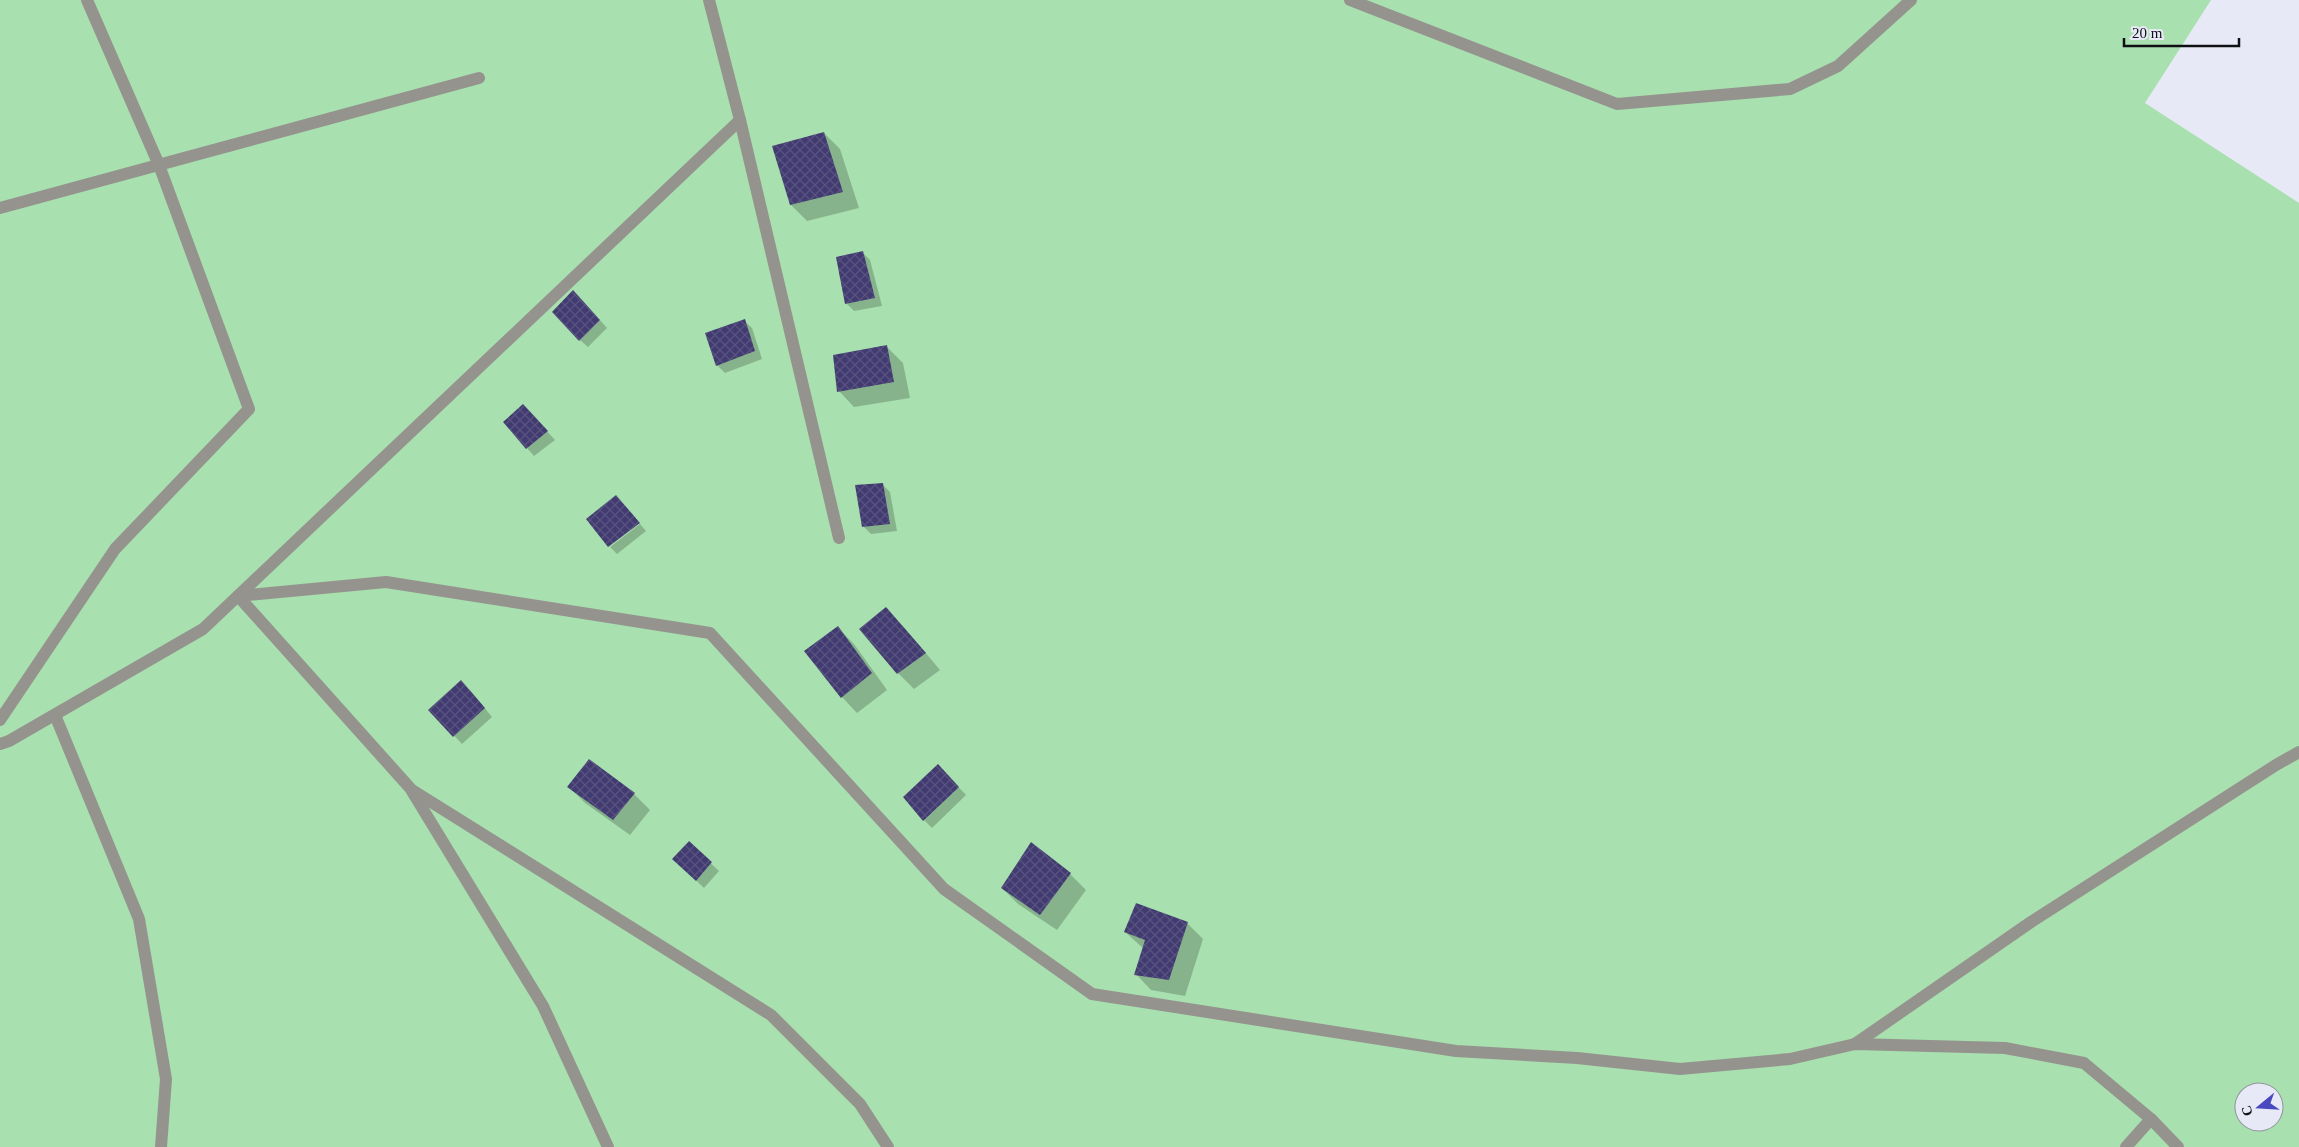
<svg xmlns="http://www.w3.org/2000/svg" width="2299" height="1147" font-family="'Times New Roman',serif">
	<defs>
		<pattern id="building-cross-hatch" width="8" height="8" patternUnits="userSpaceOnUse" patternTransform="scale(1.25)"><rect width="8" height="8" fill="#413b71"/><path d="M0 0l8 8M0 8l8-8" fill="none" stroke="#59547f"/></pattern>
	</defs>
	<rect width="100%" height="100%" fill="#e7eaf6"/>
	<path fill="#a8e0af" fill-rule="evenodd" d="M0,0H2211L2145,103L2299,203V1147H0ZM2244,1092H2274V1122H2244Z"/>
	<g fill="#0003">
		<polygon points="824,133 840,149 859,208 807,221 791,205 774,147"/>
		<polygon points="862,252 870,260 882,306 854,311 846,303"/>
		<polygon points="581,299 607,328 588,347 580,340"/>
		<polygon points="744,321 752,328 762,359 725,373 717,365"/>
		<polygon points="887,347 903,363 910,398 854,407 839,391"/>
		<polygon points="531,414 555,440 534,456 527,448"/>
		<polygon points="882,484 890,492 897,531 871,534 863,526"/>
		<polygon points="640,524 646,531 617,554 610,547"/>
		<polygon points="902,625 940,670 914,689 898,673"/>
		<polygon points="838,628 854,644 887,690 857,713 842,697"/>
		<polygon points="469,689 492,717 462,744 430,710"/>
		<polygon points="946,774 966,795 932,828 924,820"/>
		<polygon points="569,787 634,794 650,810 630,835 585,803"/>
		<polygon points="689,843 719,871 704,888 674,859"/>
		<polygon points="1032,844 1070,874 1086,890 1057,930 1018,904 1002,888"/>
		<polygon points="1187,923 1203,939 1185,996 1151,990 1136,974 1144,949 1125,932"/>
	</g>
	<g fill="url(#building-cross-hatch)">
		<polygon points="824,132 843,192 790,205 772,146"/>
		<polygon points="863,251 875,298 845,304 836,257"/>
		<polygon points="573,290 600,320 579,341 552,312"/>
		<polygon points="745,319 755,351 716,366 705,333"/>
		<polygon points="887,345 894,382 837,392 833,355"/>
		<polygon points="523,404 548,431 526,449 503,422"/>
		<polygon points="883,483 890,524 862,527 855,485"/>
		<polygon points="616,495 640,523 608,547 586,519"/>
		<polygon points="886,607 926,653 897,674 859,629"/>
		<polygon points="838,626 872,673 841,698 804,651"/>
		<polygon points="461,680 485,708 453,737 428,710"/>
		<polygon points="589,759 635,793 613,820 567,787"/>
		<polygon points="938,764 959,787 923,821 903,797"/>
		<polygon points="689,841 712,862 696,881 672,859"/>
		<polygon points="1031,842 1071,873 1040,915 1001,888"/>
		<polygon points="1136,903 1188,922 1169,980 1134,975 1145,940 1124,932"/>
	</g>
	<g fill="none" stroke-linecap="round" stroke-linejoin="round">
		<g stroke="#95938e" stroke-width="12">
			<polyline points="1350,0 1617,104 1790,89 1838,66 1911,0"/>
			<polyline points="740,120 839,538"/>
			<polyline points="0,208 479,78"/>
			<polyline points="238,596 386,582 710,633 944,889 1092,994 1456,1051 1577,1058 1680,1069 1790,1059 1855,1044 2005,1048 2084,1063 2151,1119 2178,1147"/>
			<polyline points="238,596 410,788 543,1006 608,1147"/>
			<polyline points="55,715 139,919 166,1079 161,1147"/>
			<polyline points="0,720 115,549 249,409 159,165 87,0"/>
			<polyline points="0,744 9,741 203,629 740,120 709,0"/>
			<polyline points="412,790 771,1015 860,1104 888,1147"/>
			<polyline points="1855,1044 2031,922 2276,765 2299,752"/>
			<polyline points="2126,1147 2151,1119"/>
		</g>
	</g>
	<g transform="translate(2259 1107) rotate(252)"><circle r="24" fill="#e7eaf6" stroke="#91939c"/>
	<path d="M0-4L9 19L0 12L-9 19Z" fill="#4b49bf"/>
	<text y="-8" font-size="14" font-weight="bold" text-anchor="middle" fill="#101014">С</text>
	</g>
	<path d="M2124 38v8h115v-8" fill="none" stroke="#101014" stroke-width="2.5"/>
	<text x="2132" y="38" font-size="15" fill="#101014" stroke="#e7eaf6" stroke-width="4" paint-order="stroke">20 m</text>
</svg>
